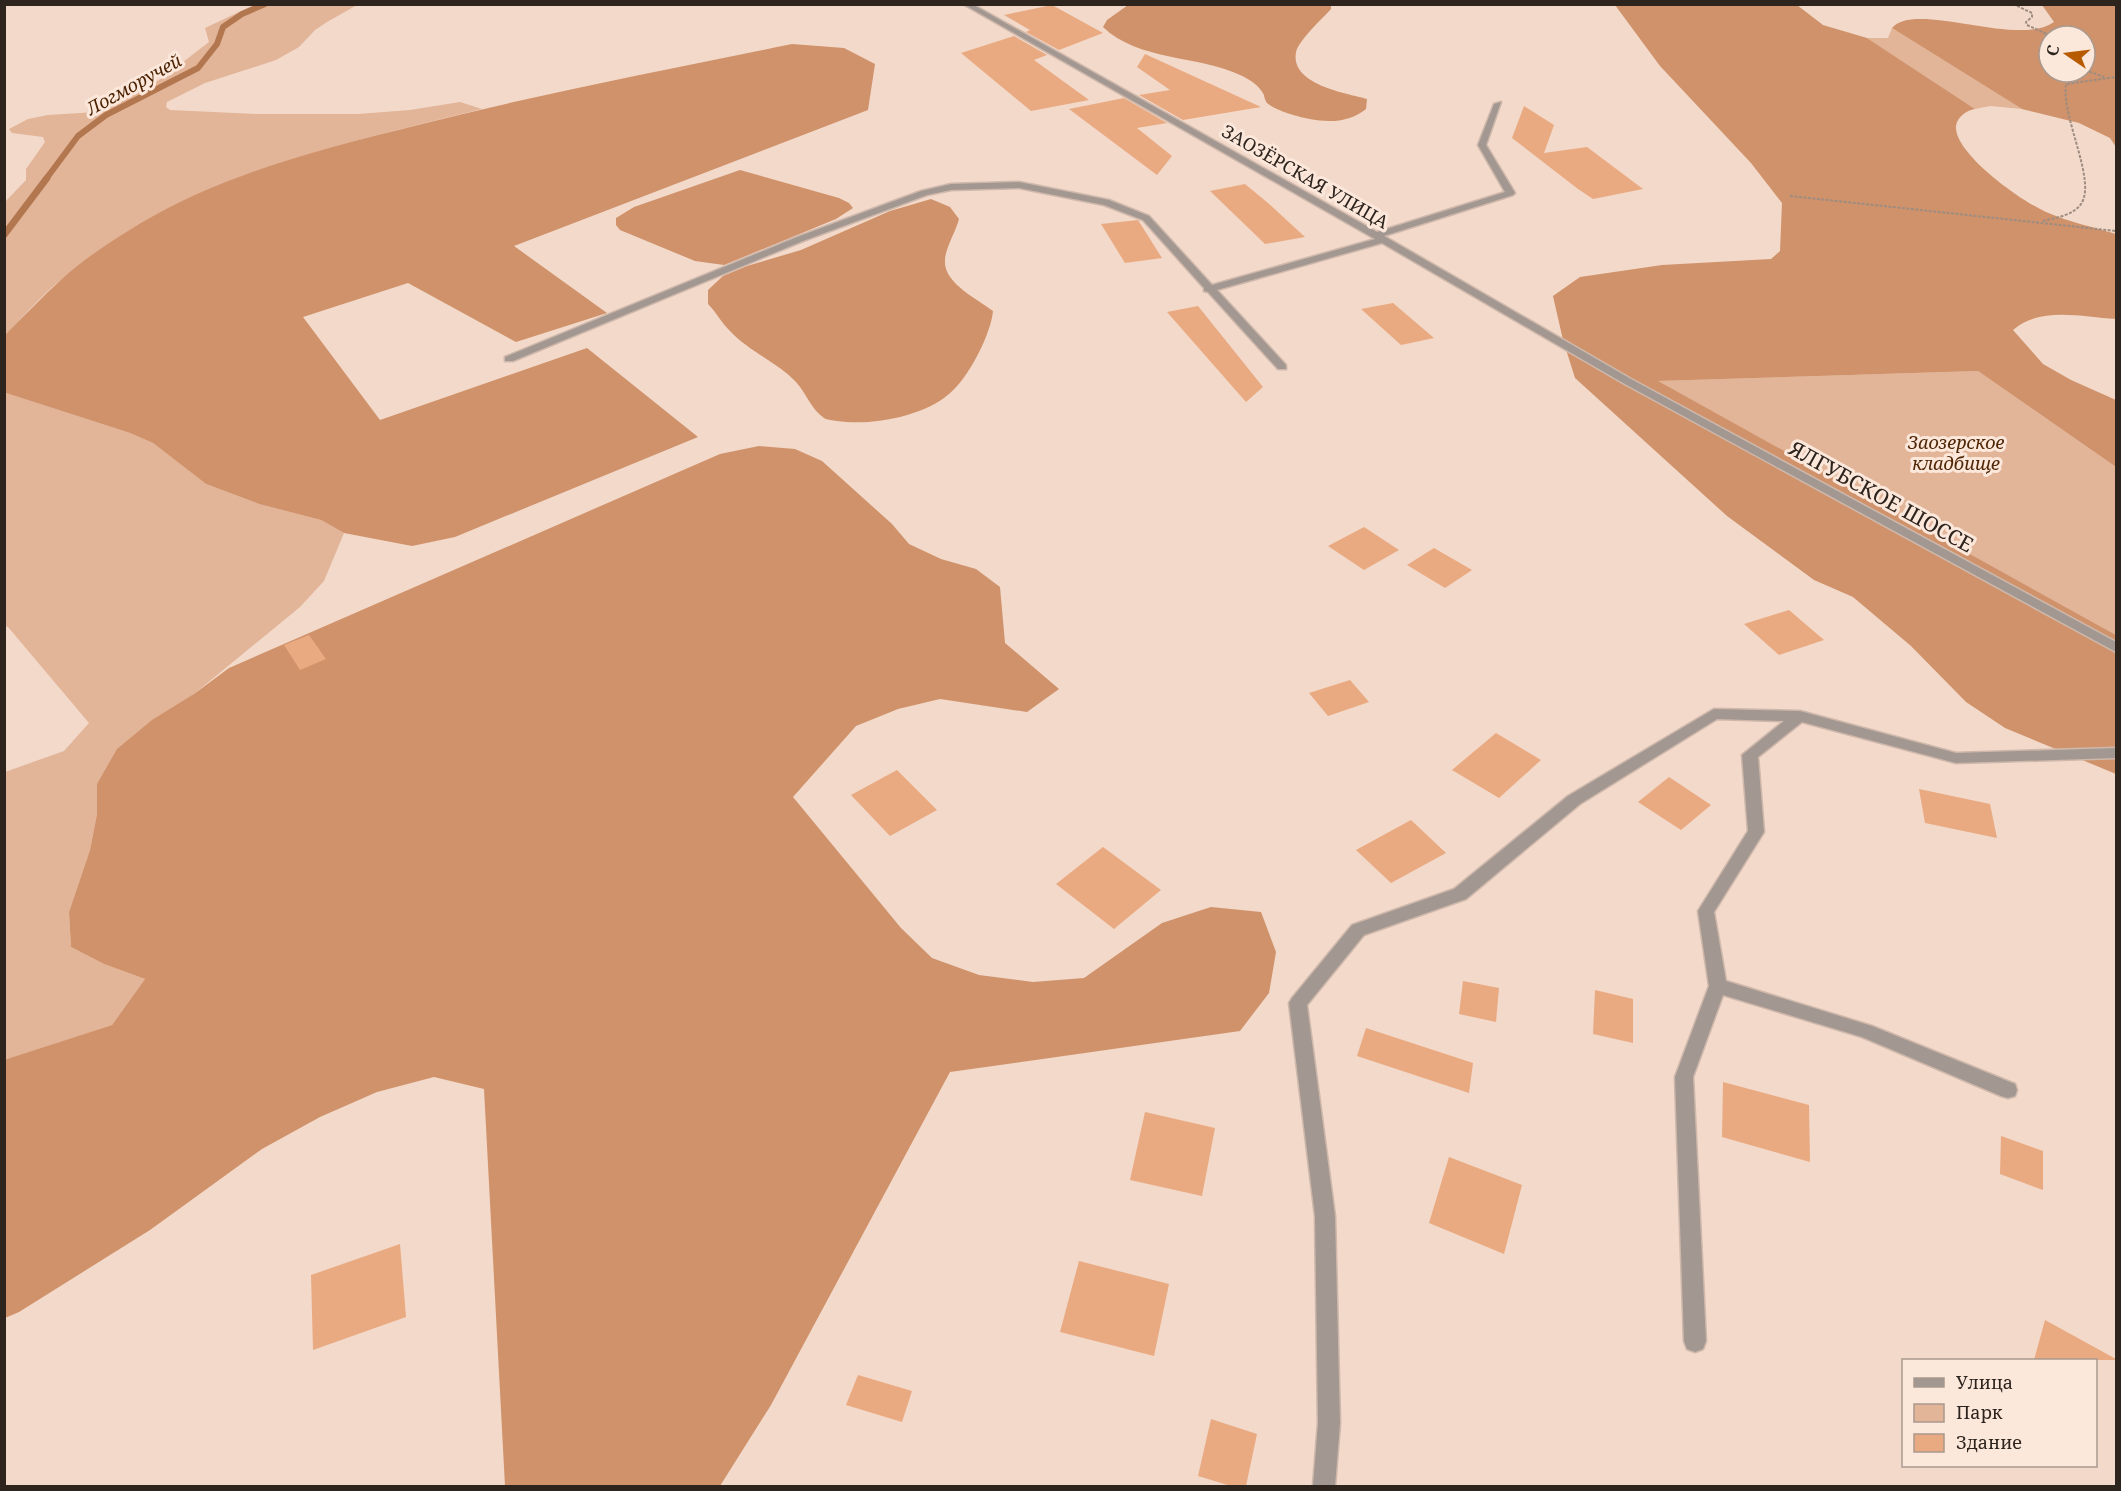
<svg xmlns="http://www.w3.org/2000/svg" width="2121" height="1491" font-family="'Noto Serif',serif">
	<rect width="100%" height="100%" fill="#f2d9ca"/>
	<g fill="#e2b498">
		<path d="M254,5H357L327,22L315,30L299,47L276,60L205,83L167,102L166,107L170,110L257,114H358L410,110L460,102L482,109C331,146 193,177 67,275C44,292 25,315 5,335V202L26,180V169L45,142L43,137L12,133L9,129L28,119L48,115L96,112L161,79L209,42L205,28Z"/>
		<polygon points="1892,28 2022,109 1990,106 1975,109 1867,38 1888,38"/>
		<polygon points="1978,371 2116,467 2116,635 1657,381"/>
		<polygon points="4,389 6,393 130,433 153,443 206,484 259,504 321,520 344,533 324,581 300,607 194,694 97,784 97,814 90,850 69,912 71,947 104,964 145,979 112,1025 5,1060 5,772 64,751 89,723 8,627 5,626"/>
	</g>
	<g fill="#d0926a" fill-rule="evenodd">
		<path d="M1128,5H1331V9C1322,19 1299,40 1296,52C1290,85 1346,93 1367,99L1366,109C1349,123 1327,123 1305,118C1295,116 1275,110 1267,103C1266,102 1264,97 1264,95C1259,85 1249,79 1240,75C1197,55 1138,61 1103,27L1107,20Z"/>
		<path d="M1615,5H1797L1823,25L1867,38L1975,109C1967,110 1957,117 1956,126C1954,154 2023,202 2046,212C2069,222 2093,227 2116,234V319C2082,317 2040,306 2013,330L2043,364L2071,380L2116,400V467L1978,371L1658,381L2116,635V774L2005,728L1966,702L1911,646L1853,597L1814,580L1727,516L1575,378L1563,340L1553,296L1580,277L1662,265L1771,259L1780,251L1782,203L1751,163L1660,66Z"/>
		<path d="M2042,5H2116V147L2110,138L2079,123L2022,109L1892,28C1915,0 2018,48 2054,22ZM2049,36H2085V72H2049Z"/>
		<path d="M792,44L844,48L875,64L868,110L514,246L607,313L516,342L408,283L303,317L380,420L587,348L698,437L455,537L412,546L344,533L321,520L259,504L206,484L153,443L130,433L6,393L5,335C24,316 43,296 63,278C86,257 115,239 141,223C224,174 321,149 414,126C539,94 666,70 792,44Z"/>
		<polygon points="740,170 839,198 849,203 853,208 836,219 724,265 695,261 620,230 616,225 616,218 634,207"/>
		<path d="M931,199L950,207L959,219C956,231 945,249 945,260C943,283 978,299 993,311C991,334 968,379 949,394C922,417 871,426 837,421C833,420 827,420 824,418C811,409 806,393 796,382C777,362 750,352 731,332C722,324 717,313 708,304V290L723,276L747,266L801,250L890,211Z"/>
		<polygon points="759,446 795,449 822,461 892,524 909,544 941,559 976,569 1000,587 1005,643 1059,689 1027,712 940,699 898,709 856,726 793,797 901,928 932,958 979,975 1033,982 1084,978 1162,923 1211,907 1261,912 1276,952 1269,993 1240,1031 950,1072 771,1405 720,1486 505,1486 484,1089 434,1077 377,1092 320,1117 262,1149 150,1230 19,1312 5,1318 4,1060 112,1025 145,979 104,964 71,947 69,912 90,850 97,814 97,784 117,749 152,720 194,694 229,668 720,454"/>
	</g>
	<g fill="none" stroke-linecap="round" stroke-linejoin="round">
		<polyline stroke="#b37750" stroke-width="6" points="46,179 78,136 106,115 198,68 217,44 223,27 242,14 265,4"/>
		<polyline stroke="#b37750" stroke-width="7" points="4,235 47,178"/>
	</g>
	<g fill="#eaaa81">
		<polygon points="1052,5 1103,33 1059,50 1026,32 1030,30 1004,15"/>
		<polygon points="1014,36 1047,55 1034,60 1089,100 1031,111 961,53"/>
		<polygon points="1145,54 1261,107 1183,120 1139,95 1170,90 1137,67"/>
		<polygon points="1124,98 1167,123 1137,128 1172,156 1157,175 1069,109"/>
		<polygon points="1524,106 1554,125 1544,153 1587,147 1643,189 1593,199 1578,189 1512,138"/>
		<polygon points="1245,184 1268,203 1305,237 1265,244 1210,191"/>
		<polygon points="1138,220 1162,258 1125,263 1101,224"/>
		<polygon points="1393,303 1434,338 1401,345 1361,309"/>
		<polygon points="1198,306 1263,387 1246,402 1167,312"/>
		<polygon points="1364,527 1399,550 1364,570 1328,546"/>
		<polygon points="1434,548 1472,570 1445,588 1407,565"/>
		<polygon points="1789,610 1824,640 1779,655 1744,624"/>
		<polygon points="309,635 326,659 300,670 284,645"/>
		<polygon points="1350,680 1369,702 1328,716 1309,693"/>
		<polygon points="1496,733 1541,760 1499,798 1452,770"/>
		<polygon points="897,770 937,810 890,836 851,795"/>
		<polygon points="1669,777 1711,805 1681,830 1638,802"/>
		<polygon points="1919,789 1990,804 1997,838 1925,823"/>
		<polygon points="1411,820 1446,853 1391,883 1356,850"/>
		<polygon points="1103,847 1161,890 1114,929 1056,884"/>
		<polygon points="1463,981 1499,988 1496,1022 1459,1014"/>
		<polygon points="1595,990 1633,999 1633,1043 1593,1034"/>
		<polygon points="1366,1028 1473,1063 1469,1093 1357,1056"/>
		<polygon points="1723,1082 1809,1105 1810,1162 1722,1137"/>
		<polygon points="1145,1112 1215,1128 1202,1196 1130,1180"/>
		<polygon points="2001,1136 2043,1151 2043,1190 2000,1174"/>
		<polygon points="1449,1157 1522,1185 1504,1254 1429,1223"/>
		<polygon points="400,1244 406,1317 313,1350 311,1275"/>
		<polygon points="1079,1261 1169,1284 1154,1356 1060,1332"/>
		<polygon points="2045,1320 2116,1359 2116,1360 2034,1360"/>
		<polygon points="858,1375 912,1391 902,1422 846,1405"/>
		<polygon points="1211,1419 1257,1434 1246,1486 1231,1486 1198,1476"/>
	</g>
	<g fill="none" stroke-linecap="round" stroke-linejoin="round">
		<defs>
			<g id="minor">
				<polygon points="963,4 972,4 1377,232 1505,192 1478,145 1494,104 1501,102 1486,145 1515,193 1513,195 1384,236 1631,379 2116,642 2116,652 1623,383 1382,243 1217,290 1286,365 1286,369 1278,369 1208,292 1204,291 1204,288 1143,220 1104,205 1019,188 951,190 927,195 803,241 513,361 505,361 505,357 797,237 921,191 951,184 1019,182 1109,200 1149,216 1212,285 1375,239"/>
				<polygon points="1714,709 1800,711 1956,753 2116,748 2116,758 1956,763 1802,722 1758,757 1764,832 1714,912 1726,981 1872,1026 2015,1084 2017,1090 2015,1096 2008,1098 2001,1096 1862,1037 1723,995 1693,1077 1706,1341 1703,1349 1695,1352 1687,1349 1684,1341 1675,1077 1709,986 1698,911 1748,831 1742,755 1784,721 1717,719 1580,804 1466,899 1364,935 1307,1005 1335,1216 1340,1423 1335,1486 1313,1486 1318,1423 1315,1216 1289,1003 1292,998 1352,925 1454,889 1568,796"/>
			</g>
		</defs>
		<use href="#minor" stroke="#cfb8ab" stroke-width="3"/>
		<g stroke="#9e8c80" stroke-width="2" stroke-dasharray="3 1.5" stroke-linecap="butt">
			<polyline points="2013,4 2032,13 2032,17 2026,22 2027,25 2051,36"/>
			<polyline points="2085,70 2104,77"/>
			<polyline points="1790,196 2116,231"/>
			<path d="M2043,221C2055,218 2074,215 2081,204C2097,181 2061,117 2066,84L2116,77"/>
		</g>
		<use href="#minor" fill="#a29891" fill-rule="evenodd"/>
	</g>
	<g text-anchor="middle" stroke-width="6" stroke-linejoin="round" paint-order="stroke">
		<g font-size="18" font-style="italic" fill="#4b2303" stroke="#fce7db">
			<text transform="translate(134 85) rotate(-29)" y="6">Логморучей</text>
		</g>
		<g font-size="18" fill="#2d241e" stroke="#fce7db">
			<text transform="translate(1305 177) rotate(30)" y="6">ЗАОЗЁРСКАЯ УЛИЦА</text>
		</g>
		<g font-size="18" font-style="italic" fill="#4f2606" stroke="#fce7db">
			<text x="1956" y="449">Заозерское<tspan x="1956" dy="21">кладбище</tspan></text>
		</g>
		<g font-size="21" fill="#2d241e" stroke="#fce7db">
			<text transform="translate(1881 497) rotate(29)" y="7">ЯЛГУБСКОЕ ШОССЕ</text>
		</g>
	</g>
	<rect width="2121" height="1491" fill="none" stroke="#2d241e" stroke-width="12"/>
	<rect x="1902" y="1359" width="195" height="108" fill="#fce7db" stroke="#a9998f" stroke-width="1.5"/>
	<rect x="1914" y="1378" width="30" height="9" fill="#a29891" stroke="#a9998f" stroke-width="1.5"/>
	<text x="1956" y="1389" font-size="18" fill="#2d241e">Улица</text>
	<rect x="1914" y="1404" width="30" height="18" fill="#e2b498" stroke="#a9998f" stroke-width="1.5"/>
	<text x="1956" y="1419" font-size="18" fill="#2d241e">Парк</text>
	<rect x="1914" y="1434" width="30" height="18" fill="#eaaa81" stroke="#a9998f" stroke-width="1.5"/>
	<text x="1956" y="1449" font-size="18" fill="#2d241e">Здание</text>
	<g transform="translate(2067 54) rotate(284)"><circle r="28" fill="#fce7db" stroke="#a9998f" stroke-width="1.5"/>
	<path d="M0-4.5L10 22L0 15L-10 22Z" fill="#b75b01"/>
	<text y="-9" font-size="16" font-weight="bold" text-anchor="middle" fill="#2d241e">С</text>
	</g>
</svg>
